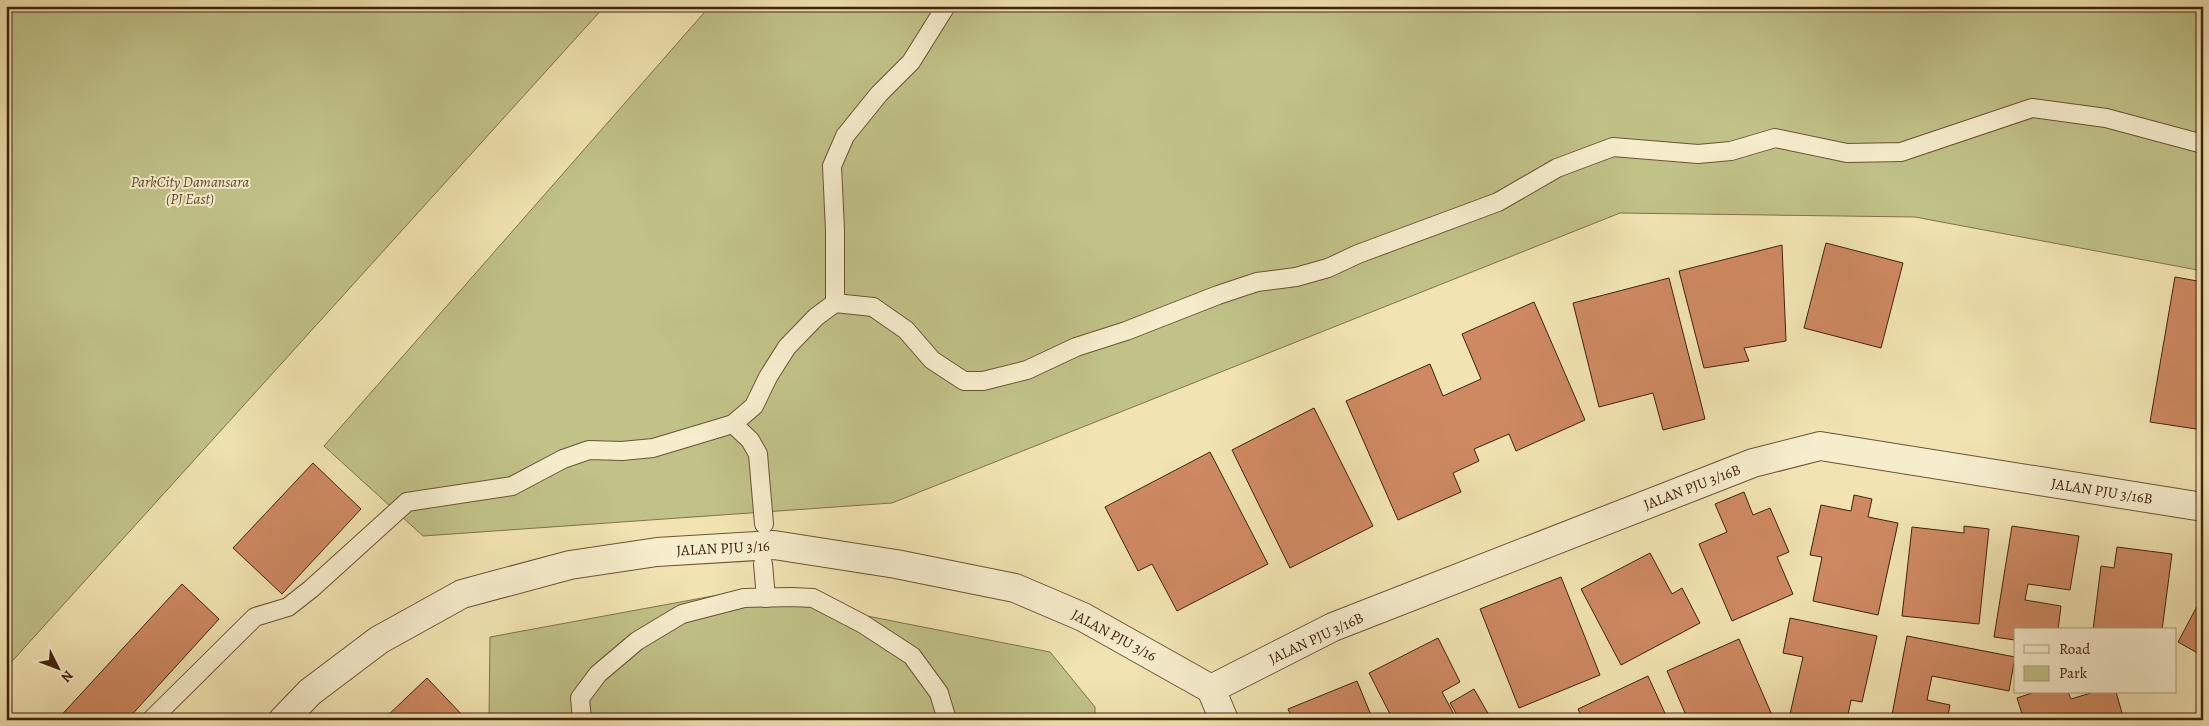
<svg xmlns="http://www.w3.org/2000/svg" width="2209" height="726" font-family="Alegreya,serif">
	<rect width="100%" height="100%" fill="#f1e4b2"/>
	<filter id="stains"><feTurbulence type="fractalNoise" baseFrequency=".004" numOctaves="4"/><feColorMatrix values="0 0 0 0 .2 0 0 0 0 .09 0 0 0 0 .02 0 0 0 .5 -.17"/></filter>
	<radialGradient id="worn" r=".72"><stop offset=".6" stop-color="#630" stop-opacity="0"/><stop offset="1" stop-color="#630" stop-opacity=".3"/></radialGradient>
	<g fill="#c0c288" stroke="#80724a">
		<polygon points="6,6 605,6 6,668"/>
		<polygon points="710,6 2203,6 2203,271 1915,217 1620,213 892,503 423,536 324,446"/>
		<polygon points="740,591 1050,652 1095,707 1095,720 489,720 490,637"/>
	</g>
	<g fill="#ce8962" stroke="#41210d">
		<polygon points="1826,243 1903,263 1881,348 1804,328"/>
		<polygon points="1782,245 1786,341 1744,348 1749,361 1704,368 1679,271"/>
		<polygon points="2175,277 2203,282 2203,430 2150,422"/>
		<polygon points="1669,278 1705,419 1663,430 1653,393 1599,407 1573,303"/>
		<polygon points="1534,302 1585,420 1516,451 1509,434 1474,449 1479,461 1453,473 1461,492 1398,520 1346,401 1430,364 1443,396 1481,379 1462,334"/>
		<polygon points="1314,408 1373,526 1290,568 1232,450"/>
		<polygon points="1210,452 1268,564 1177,611 1152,564 1138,571 1105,507"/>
		<polygon points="313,463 361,509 282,594 233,548"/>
		<polygon points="1744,492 1753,515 1770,508 1789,552 1777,557 1793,594 1732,621 1699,544 1727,532 1715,504"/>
		<polygon points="1854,495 1872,499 1868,517 1898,523 1878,615 1813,601 1822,557 1810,555 1821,505 1851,511"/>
		<polygon points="1964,526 1989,529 1979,624 1902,616 1912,527 1964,533"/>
		<polygon points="2012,526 2079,536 2070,590 2028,584 2025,600 2061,606 2058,630 2015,630 2015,640 1994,637"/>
		<polygon points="2117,547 2172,554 2162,630 2093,630 2101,566 2114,568"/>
		<polygon points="1650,553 1672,594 1682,588 1700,623 1621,665 1581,589"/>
		<polygon points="1561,577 1600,675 1519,708 1480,609"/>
		<polygon points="182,584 219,619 127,720 57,720"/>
		<polygon points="2203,595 2203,656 2178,642"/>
		<polygon points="1790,618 1877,636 1862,702 1851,700 1847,720 1814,720 1790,714 1803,657 1783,653"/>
		<polygon points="1907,636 2015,657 2009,691 1932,676 1927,700 1950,705 1947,720 1891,720"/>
		<polygon points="1438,638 1460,682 1442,692 1457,720 1393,720 1369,673"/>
		<polygon points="1739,639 1774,720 1688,720 1667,671"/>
		<polygon points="1648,676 1668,720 1583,720 1578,709"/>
		<polygon points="427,678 465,718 463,720 383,720"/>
		<polygon points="1357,681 1373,720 1293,720 1288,709"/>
		<polygon points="1474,689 1490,717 1485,720 1460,720 1450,703"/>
		<polygon points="2035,692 2068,692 2071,699 2094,692 2116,692 2124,720 2024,720 2017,698"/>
		<polygon points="1559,714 1561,720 1547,720"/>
	</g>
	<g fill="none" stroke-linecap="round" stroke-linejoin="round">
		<defs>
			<g id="lane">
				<polyline points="835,303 835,231 832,166 845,136 879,94 911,62 946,6"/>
				<polyline points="733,424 750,440 758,454 764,524"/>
				<polyline points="763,564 766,598"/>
				<polyline points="151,720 255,617 288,607 311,589 407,502 512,486 563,459 589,450 622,451 653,448 733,424 754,406 768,377 787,347 816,317 835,303 873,307 906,330 932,360 964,381 983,381 1027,370 1076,347 1126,331 1218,295 1257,282 1296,277 1328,268 1358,254 1498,202 1557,168 1613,147 1698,154 1731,151 1775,138 1847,153 1901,152 2032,108 2106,118 2203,144"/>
				<polyline points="582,720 580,698 598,674 637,641 682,614 744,598 792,597 813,598 863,624 912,656 939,693 947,720"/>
			</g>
			<g id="street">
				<polyline points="1211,689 1333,627 1753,463 1820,446 2203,507"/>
				<polyline points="1211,689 1224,720"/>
				<polyline points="283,720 310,692 379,640 462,594 570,565 657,552 774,545 896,564 1015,588 1083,617 1211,689"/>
			</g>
		</defs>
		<use href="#lane" stroke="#6d5236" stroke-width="20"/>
		<use href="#street" stroke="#6d5236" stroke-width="30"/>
		<use href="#lane" stroke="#f6edcd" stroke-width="18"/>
		<use href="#street" stroke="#f6edcd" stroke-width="28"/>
	</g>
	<g text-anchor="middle" stroke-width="4" stroke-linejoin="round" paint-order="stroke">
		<g font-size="15" font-style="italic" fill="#61492c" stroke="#f6edcd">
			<text x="190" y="187">ParkCity Damansara<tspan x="190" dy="17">(PJ East)</tspan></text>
		</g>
		<g font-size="15" fill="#41210d" stroke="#f6edcd">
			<text transform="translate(1692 487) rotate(-21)" y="5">JALAN PJU 3/16B</text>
			<text transform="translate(2102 491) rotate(9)" y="5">JALAN PJU 3/16B</text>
			<text transform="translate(723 548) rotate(-3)" y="5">JALAN PJU 3/16</text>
			<text transform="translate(1114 635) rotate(28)" y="5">JALAN PJU 3/16</text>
			<text transform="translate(1316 638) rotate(-25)" y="5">JALAN PJU 3/16B</text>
		</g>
	</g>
	<rect width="2209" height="726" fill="none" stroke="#f1e4b2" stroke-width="25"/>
	<rect x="8" y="8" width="2194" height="711" fill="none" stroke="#41210d" stroke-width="2.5"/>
	<rect x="12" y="12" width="2184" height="701" fill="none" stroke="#41210d"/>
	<rect x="2014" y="628" width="162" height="65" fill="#f6edcd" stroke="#ae9b80"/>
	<rect x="2024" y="645" width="25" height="8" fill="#f6edcd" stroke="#ae9b80"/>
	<text x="2059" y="654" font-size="15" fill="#41210d">Road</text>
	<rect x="2024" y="666" width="25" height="15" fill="#c0c288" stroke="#ae9b80"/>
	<text x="2059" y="678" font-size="15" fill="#41210d">Park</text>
	<g transform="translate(58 668) rotate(132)" stroke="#f6edcd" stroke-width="4" paint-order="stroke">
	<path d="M0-4L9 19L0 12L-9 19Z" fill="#41210d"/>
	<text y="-8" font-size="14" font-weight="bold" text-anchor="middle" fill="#41210d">N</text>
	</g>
	<rect width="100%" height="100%" filter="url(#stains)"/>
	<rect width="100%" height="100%" fill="url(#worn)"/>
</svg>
